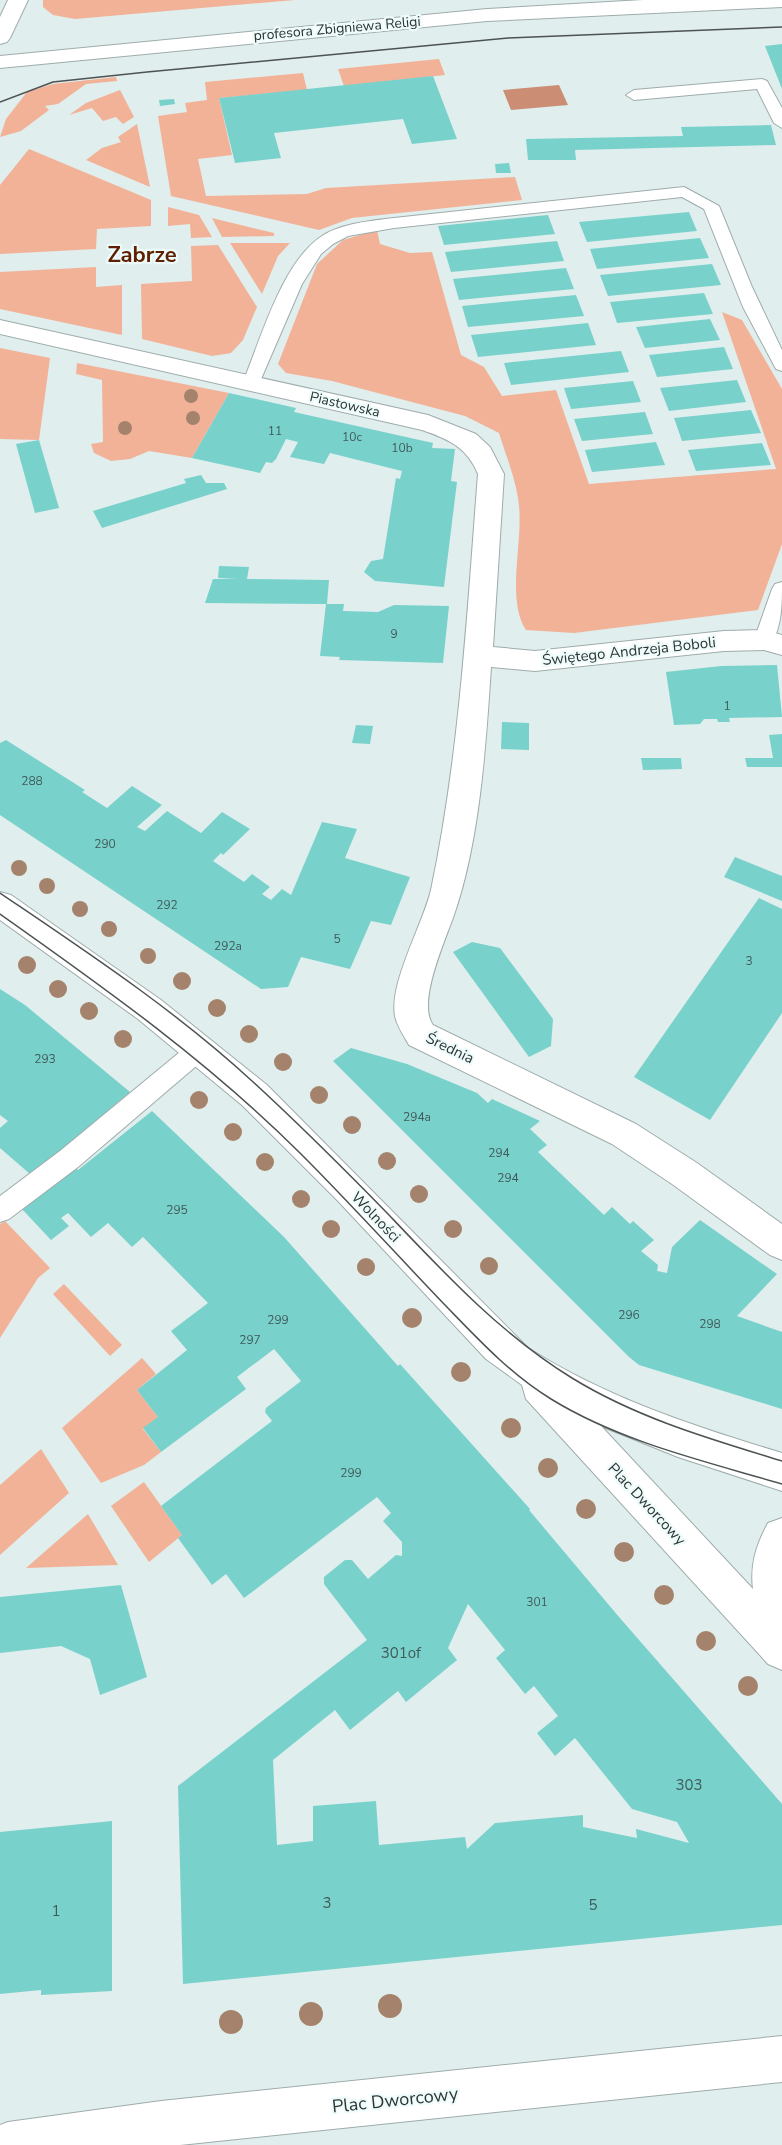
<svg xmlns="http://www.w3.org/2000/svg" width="782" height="2145" font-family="'Nunito Sans',sans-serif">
	<rect width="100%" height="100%" fill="#e0eeed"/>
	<g fill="#f2b298">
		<polygon points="43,0 295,0 75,19 53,15 43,7"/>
		<polygon points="439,59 445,75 344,86 338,69"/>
		<polygon points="303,73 307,90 219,98 232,155 198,159 206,196 307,194 326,188 515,177 522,200 352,218 319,230 171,196 158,116 187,112 185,103 207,100 205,82"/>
		<polygon points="116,77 117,81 86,84 58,104 45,106 49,110 21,131 0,137 6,119 27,92 53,84"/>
		<polygon points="120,90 134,117 123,124 116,117 103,121 92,108 69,115 86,103"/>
		<polygon points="137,124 150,187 86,160 102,148 121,142 118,137"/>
		<polygon points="29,149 151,200 151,226 97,229 96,249 0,254 0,185"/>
		<polygon points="168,207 199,215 212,237 191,238 190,224 168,226"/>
		<polygon points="212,218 274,233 274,236 222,237"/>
		<path d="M377,230L380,244L410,253L432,252L461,355L484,367L502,396L556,390L589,484L776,469L722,312L742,320L782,389V544L758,610L574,633L526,630C506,600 523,542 519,506C517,482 506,456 499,433L465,416L332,381L286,373L278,364L317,264L343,240Z"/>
		<polygon points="230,243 290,243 278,256 262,294"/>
		<polygon points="218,245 257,307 243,340 231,353 212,356 142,339 141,284 192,281 191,246"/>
		<polygon points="96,267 96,287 122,285 122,335 0,309 0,272"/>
		<polygon points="0,348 50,358 39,440 0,439"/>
		<polygon points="77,363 229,393 192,458 149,451 130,459 111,461 94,453 91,444 103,442 102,380 76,374"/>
		<polygon points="5,1221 50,1268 38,1278 0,1338 0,1224"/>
		<polygon points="64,1284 122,1345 110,1356 53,1294"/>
		<polygon points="142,1358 156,1374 137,1390 158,1417 143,1429 161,1452 144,1465 101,1483 62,1428"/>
		<polygon points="41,1449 69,1493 0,1555 0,1485"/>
		<polygon points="144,1482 182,1535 149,1562 111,1506"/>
		<polygon points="88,1514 118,1565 26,1568"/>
	</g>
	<polygon fill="#cb8d73" points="559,85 568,105 511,110 503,90"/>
	<g fill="#79d1cc" fill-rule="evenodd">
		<polygon points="782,44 782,89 765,46"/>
		<polygon points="433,76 457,139 412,144 403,119 274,133 281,158 235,163 219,98"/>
		<polygon points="174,99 175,104 160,106 159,100"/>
		<polygon points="771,125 776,145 575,150 576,160 528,160 526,139 683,136 681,127"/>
		<polygon points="509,163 511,173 496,173 495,164"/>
		<polygon points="689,212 697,231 587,242 579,222"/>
		<polygon points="548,215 555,234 444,245 438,226"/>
		<polygon points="700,238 709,258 597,269 590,249"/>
		<polygon points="557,241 564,261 451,272 445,252"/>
		<polygon points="712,264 721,285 608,296 600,275"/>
		<polygon points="566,268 574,289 459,300 453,279"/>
		<polygon points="704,293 713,314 617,323 610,302"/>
		<polygon points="576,295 584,316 468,327 462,306"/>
		<polygon points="710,319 720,340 645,348 636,327"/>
		<polygon points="588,323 596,345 478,357 471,335"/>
		<polygon points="724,347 733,369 657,377 649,355"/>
		<polygon points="621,351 629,372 511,385 504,363"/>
		<polygon points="737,380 746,402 669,411 660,388"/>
		<polygon points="633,381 641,402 571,409 564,388"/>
		<polygon points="229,393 296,408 294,412 433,443 432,448 455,449 451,481 457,482 444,587 375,581 364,572 371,561 383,559 396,478 400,479 402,471 330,453 324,464 290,457 298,442 286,439 276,459 272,463 266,462 260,473 192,458"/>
		<polygon points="751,410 761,433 682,441 674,418"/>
		<polygon points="645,412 653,434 582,441 574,419"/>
		<polygon points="39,440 59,508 35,513 16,444"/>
		<polygon points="656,442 665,465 592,472 585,450"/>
		<polygon points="762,443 771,465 696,471 688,450"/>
		<polygon points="201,475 206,483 224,483 227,489 102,528 93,511 186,483 184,479"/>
		<polygon points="219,566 249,567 247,579 329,580 327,604 205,603 213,579 238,579 218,578"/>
		<polygon points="326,604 344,604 343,611 378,612 394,605 449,606 443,663 339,660 340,657 320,656"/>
		<polygon points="777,665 782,717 729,718 730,722 718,722 717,719 704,719 700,724 674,725 666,672 721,666"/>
		<polygon points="502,722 529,723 529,750 501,749"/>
		<polygon points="356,725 373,726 370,744 352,743"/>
		<polygon points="782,734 782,767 747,767 745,758 773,758 769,735"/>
		<polygon points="6,740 85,790 82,792 107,808 132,786 162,805 137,827 145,831 167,811 201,833 222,812 250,829 223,855 221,853 213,861 244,882 252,874 270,887 262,894 271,900 282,889 291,895 322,822 357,829 345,858 410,877 391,925 371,921 350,969 301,957 288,987 261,989 0,815 0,743"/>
		<polygon points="641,758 681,758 682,769 643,770"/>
		<polygon points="735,857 782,876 782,901 724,877"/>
		<polygon points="759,898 782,909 782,1013 710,1120 634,1077"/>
		<polygon points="472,942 500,948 553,1019 551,1046 529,1057 453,952"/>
		<polygon points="0,989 25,1005 130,1092 34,1173 30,1174 0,1148 0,1128 8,1121 0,1115"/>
		<polygon points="351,1048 407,1064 477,1093 488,1103 492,1099 540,1121 530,1129 547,1145 538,1152 604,1215 612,1207 630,1224 633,1221 654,1240 641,1251 658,1265 657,1271 667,1273 672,1247 700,1220 777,1274 737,1316 782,1332 782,1409 639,1365 629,1357 333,1061"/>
		<path d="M152,1111L284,1237L398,1366L400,1364L530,1509L529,1510L619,1617L782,1804V1925L183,1984L178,1786L367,1640L324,1584V1577L345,1560H352L368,1579L396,1555L402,1556V1542L383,1521L391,1513L377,1497L244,1598L226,1574L212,1585L178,1538L182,1535L161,1506L272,1421L265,1412L266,1408L301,1381L274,1349L237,1377L246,1389L161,1452L143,1428L158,1417L137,1390L187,1350L171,1331L208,1303L143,1237L132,1247L108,1223L91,1237L68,1213L61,1218L69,1226L51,1240L21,1208L74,1167L78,1170ZM468,1604L505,1650L496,1658L525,1694L534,1686L558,1716L537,1733L555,1756L575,1738L632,1809L677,1822L689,1843L636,1829L637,1838L583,1827V1815L495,1823L467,1849L465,1837L379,1845L376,1801L313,1806V1841L277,1845L273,1760L335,1710L350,1730L398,1691L406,1702L457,1660L448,1648Z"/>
		<polygon points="121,1585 147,1677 100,1695 90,1659 61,1646 0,1653 0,1597"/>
		<polygon points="112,1821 112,1991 41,1995 41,1990 0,1994 0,1832"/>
	</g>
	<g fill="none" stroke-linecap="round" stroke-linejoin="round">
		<defs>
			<g id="lane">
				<polygon points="762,79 767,81 782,108 782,128 774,123 757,89 634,100 626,95 634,90"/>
				<path d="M684,187L719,206L752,287L782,350V371L776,369L743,307L704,209L682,197L394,228L348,236L333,244L321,254L302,284L258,386H246L243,382C261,339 282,262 322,236C342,223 371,221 394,218Z"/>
				<path d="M782,582C782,605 782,625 771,645L764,647L757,645L754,640L772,589L775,584Z"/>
				<polygon points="200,1039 208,1042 212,1049 208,1056 78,1167 9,1219 0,1222 0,1196 60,1151 192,1042"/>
			</g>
			<g id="street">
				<path d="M0,320L428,415L476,434L490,447L504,474L493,647L535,651L724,631L764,630L782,635V655L764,650L724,651L535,671L491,667C486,744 480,838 455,912C447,937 416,1002 433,1025L636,1124L697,1163L782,1224V1260L770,1255L672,1184L612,1144L409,1045C404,1036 397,1026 395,1016C389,983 423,924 431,890C460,752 467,614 478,474C467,447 448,439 422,430L0,334Z"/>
				<path d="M0,892L11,895L161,1000L267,1085L528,1348C607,1398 693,1426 782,1453V1491L678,1457L601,1426L753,1589C750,1565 756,1545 768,1523L782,1518V1670L768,1664L526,1399L522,1385L486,1359L338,1201L243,1106L138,1019L0,920Z"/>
				<polygon points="782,2036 782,2082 180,2145 0,2145 0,2125 8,2122 161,2101"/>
			</g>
			<g id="secondary">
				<polygon points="8,0 28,0 10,38 7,42 0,44 0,17"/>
				<polygon points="643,0 782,0 782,7 487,21 0,68 0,56 487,9"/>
			</g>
		</defs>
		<use href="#lane" stroke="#9eacab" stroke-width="2"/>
		<use href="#street" stroke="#9eacab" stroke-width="2"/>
		<use href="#secondary" stroke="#9eacab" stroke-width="2"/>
		<use href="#lane" fill="#fff" fill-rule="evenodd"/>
		<use href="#street" fill="#fff" fill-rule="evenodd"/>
		<use href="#secondary" fill="#fff" fill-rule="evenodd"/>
		<g stroke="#4c5352" stroke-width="1.5">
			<polyline points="0,102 53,82 147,72 508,38 782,27"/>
			<path d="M0,893C87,952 175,1010 252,1081C299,1124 344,1169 389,1215C445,1274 502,1335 572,1378C637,1418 710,1439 782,1461"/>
			<path d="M0,914C105,988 210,1063 301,1154C350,1203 396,1254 444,1304C477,1338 510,1374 551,1399C621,1442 704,1461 782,1484"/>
		</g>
	</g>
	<g fill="#a5826b">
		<circle cx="191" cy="396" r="7"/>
		<circle cx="193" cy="418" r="7"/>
		<circle cx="125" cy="428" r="7"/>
		<circle cx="19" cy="868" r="8"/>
		<circle cx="47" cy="886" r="8"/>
		<circle cx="80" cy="909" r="8"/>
		<circle cx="109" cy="929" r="8"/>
		<circle cx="148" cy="956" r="8"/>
		<circle cx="27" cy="965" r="9"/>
		<circle cx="182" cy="981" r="9"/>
		<circle cx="58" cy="989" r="9"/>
		<circle cx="217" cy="1008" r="9"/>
		<circle cx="89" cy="1011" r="9"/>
		<circle cx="249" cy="1034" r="9"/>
		<circle cx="123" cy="1039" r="9"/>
		<circle cx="283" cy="1062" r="9"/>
		<circle cx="319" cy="1095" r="9"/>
		<circle cx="199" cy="1100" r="9"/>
		<circle cx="352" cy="1125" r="9"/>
		<circle cx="233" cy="1132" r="9"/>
		<circle cx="387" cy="1161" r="9"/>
		<circle cx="265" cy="1162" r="9"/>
		<circle cx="419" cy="1194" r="9"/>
		<circle cx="301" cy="1199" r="9"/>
		<circle cx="331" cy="1229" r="9"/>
		<circle cx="453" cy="1229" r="9"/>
		<circle cx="489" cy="1266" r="9"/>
		<circle cx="366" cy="1267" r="9"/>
		<circle cx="412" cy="1318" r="10"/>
		<circle cx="461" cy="1372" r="10"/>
		<circle cx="511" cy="1428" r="10"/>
		<circle cx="548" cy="1468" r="10"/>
		<circle cx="586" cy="1509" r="10"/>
		<circle cx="624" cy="1552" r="10"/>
		<circle cx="664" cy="1595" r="10"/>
		<circle cx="706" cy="1641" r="10"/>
		<circle cx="748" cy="1686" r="10"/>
		<circle cx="390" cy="2006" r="12"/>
		<circle cx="311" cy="2014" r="12"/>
		<circle cx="231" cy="2022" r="12"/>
	</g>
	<g text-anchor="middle" stroke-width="4.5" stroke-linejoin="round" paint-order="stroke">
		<g font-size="12" fill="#415b59">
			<text x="275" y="435">11</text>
			<text x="352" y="441">10c</text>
			<text x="402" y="452">10b</text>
			<text x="394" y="638">9</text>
			<text x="727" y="710">1</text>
			<text x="32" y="785">288</text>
			<text x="105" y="848">290</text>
			<text x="167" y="909">292</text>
			<text x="337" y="943">5</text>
			<text x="228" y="950">292a</text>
			<text x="749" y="965">3</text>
			<text x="45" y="1063">293</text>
			<text x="417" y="1121">294a</text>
			<text x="499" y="1157">294</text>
			<text x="508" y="1182">294</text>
			<text x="177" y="1214">295</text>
			<text x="629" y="1319">296</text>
			<text x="278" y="1324">299</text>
			<text x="710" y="1328">298</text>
			<text x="250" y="1344">297</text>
			<text x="351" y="1477">299</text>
			<text x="537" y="1606">301</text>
		</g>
		<g font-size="14" fill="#2e3433" stroke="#edfcfb">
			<text transform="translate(337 28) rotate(-5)" y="5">profesora Zbigniewa Religi</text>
			<text transform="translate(345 404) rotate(13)" y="5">Piastowska</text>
		</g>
		<g font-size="15" fill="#2e3433" stroke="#edfcfb">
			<text transform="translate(629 651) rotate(-6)" y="5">Świętego Andrzeja Boboli</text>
			<text transform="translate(450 1048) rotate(26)" y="5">Średnia</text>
			<text transform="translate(376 1217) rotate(46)" y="5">Wolności</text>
			<text transform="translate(647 1504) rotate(47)" y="5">Plac Dworcowy</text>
		</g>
		<g font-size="15" fill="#415b59">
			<text x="401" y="1658">301of</text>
			<text x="689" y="1790">303</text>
			<text x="327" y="1908">3</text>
			<text x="593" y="1910">5</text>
			<text x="56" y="1916">1</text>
		</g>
		<g font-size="18" fill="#2e3433" stroke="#edfcfb">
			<text transform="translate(395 2100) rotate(-6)" y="6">Plac Dworcowy</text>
		</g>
		<g font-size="22" font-weight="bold" fill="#5e2000" stroke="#edfcfb">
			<text x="142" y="262">Zabrze</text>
		</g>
	</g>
</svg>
